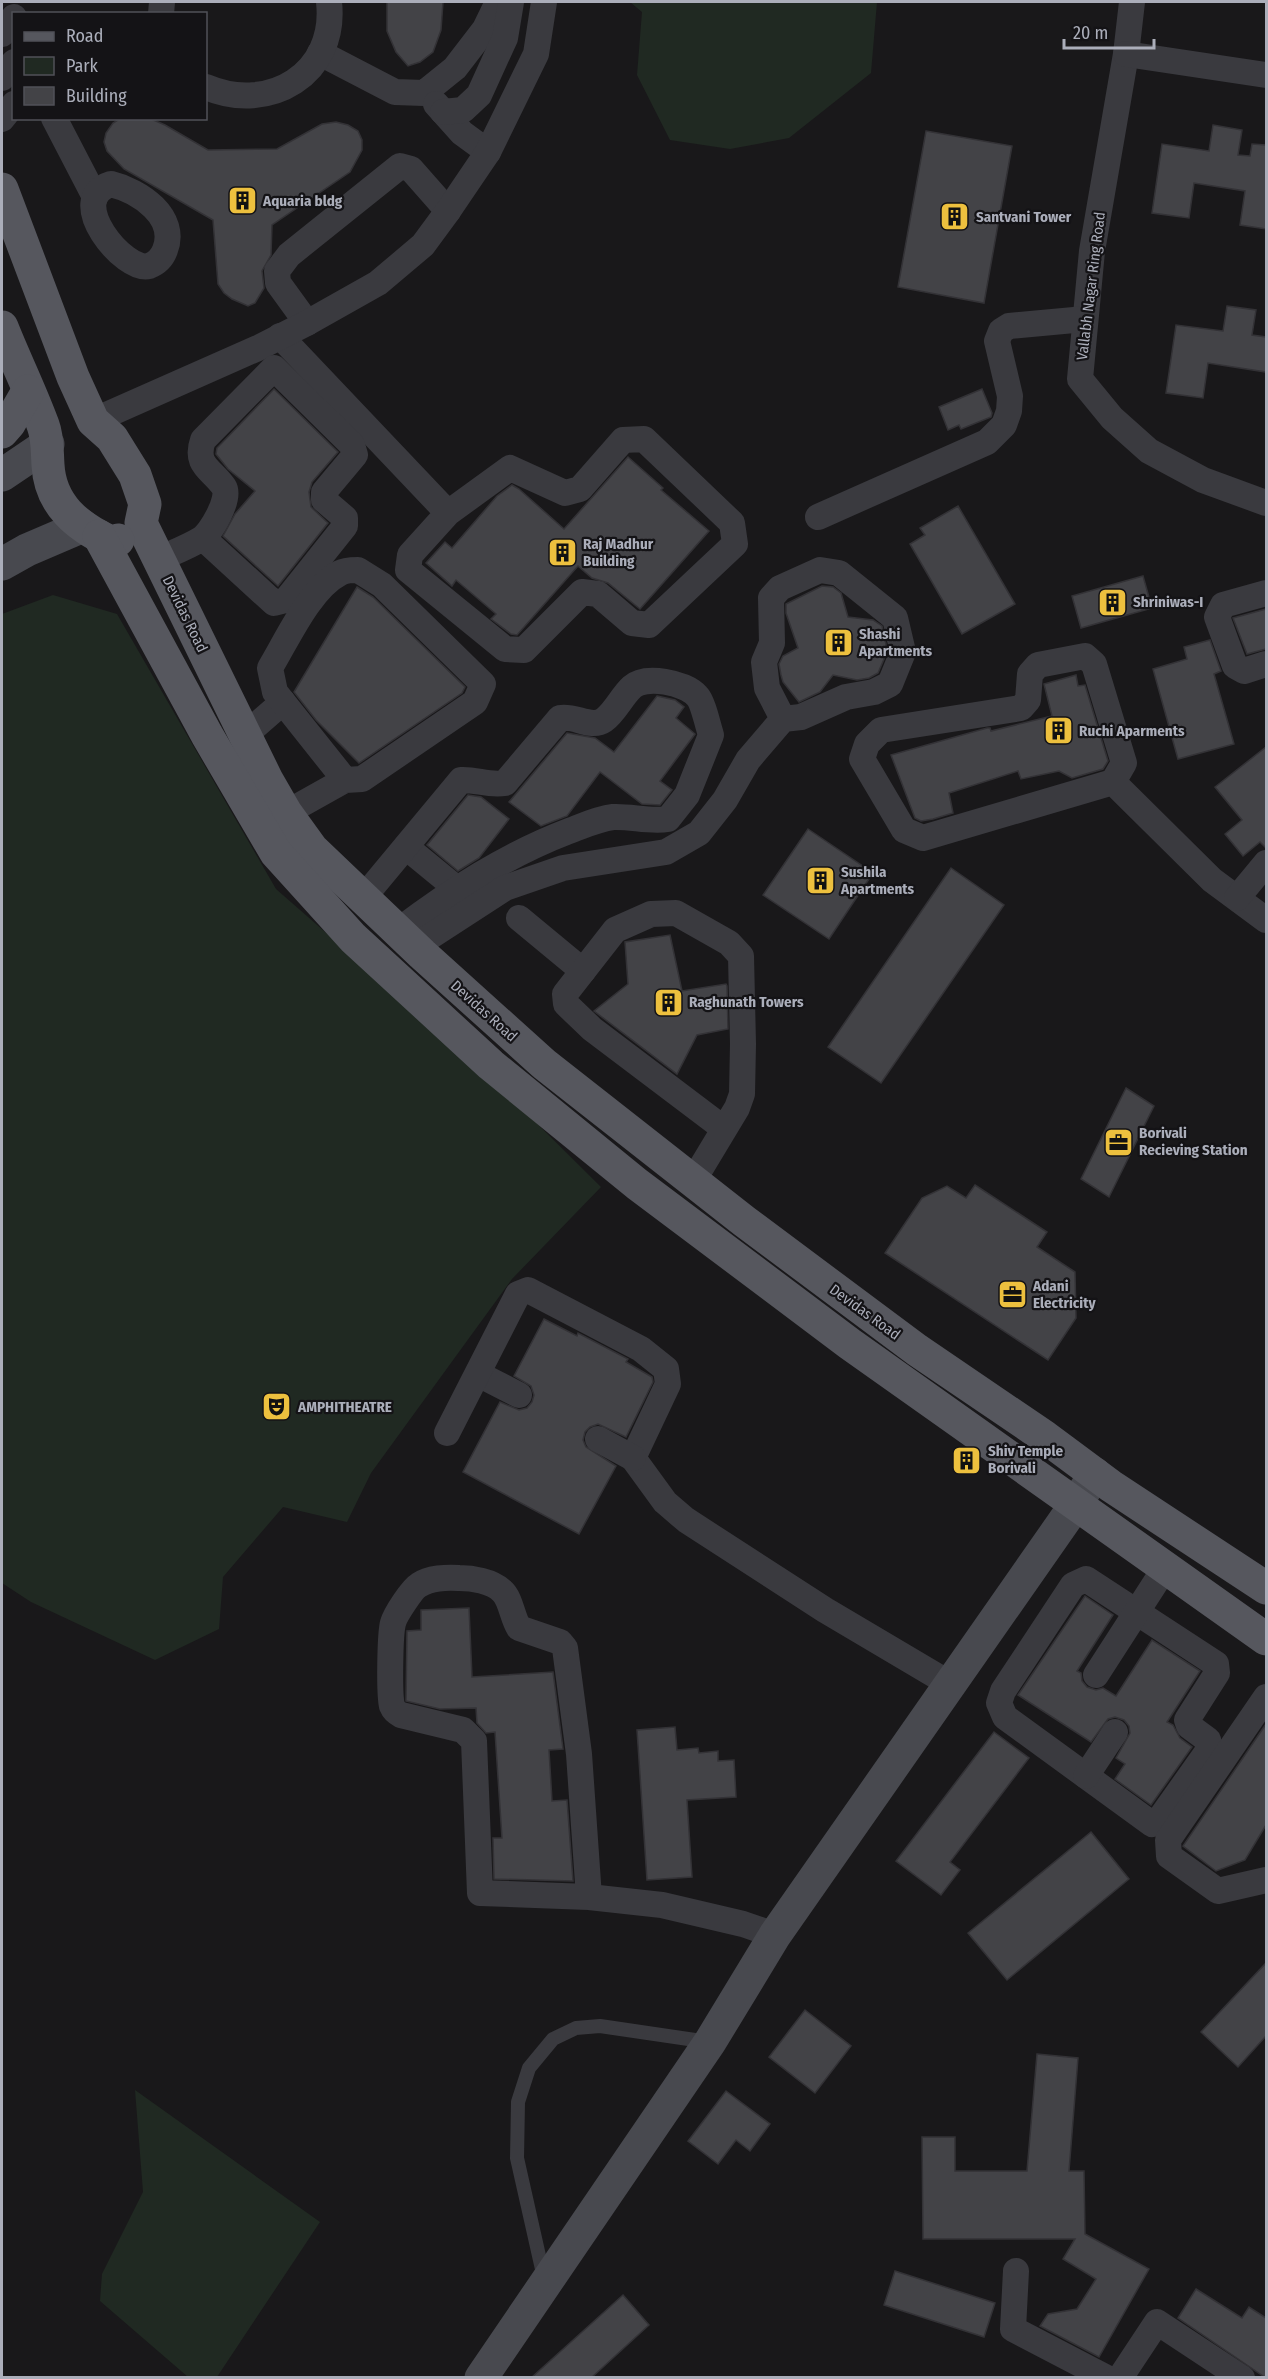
<svg xmlns="http://www.w3.org/2000/svg" width="1268" height="2379" font-family="'Fira Sans Condensed',sans-serif">
	<rect width="100%" height="100%" fill="#19181a"/>
	<g fill="#202922">
		<polygon points="630,2 877,2 871,73 789,138 730,149 670,140 637,75 642,12"/>
		<polygon points="53,595 117,614 276,889 483,1070 601,1187 512,1279 371,1473 347,1522 283,1507 223,1577 219,1629 155,1660 31,1602 2,1583 2,614"/>
		<polygon points="135,2090 320,2222 217,2377 188,2377 100,2301 102,2274 143,2192"/>
	</g>
	<g fill="#434347" stroke="#333236" stroke-width="1.5">
		<polygon points="387,2 443,2 441,30 433,52 420,62 408,66 396,52 387,31"/>
		<polygon points="121,118 149,118 165,125 208,150 277,149 322,124 336,122 348,125 358,131 362,140 362,150 350,172 272,225 271,255 262,271 264,288 255,303 248,306 232,299 224,293 218,284 213,220 124,169 107,151 104,142 106,133 113,123"/>
		<polygon points="1213,125 1242,130 1238,155 1250,156 1252,144 1266,145 1266,229 1240,225 1245,191 1194,183 1189,218 1152,213 1162,144 1209,151"/>
		<polygon points="926,131 1012,146 984,303 898,287"/>
		<polygon points="1227,306 1256,310 1252,335 1266,337 1266,372 1208,363 1203,398 1166,393 1176,325 1223,331"/>
		<polygon points="274,389 338,452 312,482 309,492 311,507 328,523 278,586 223,536 235,514 255,491 228,469 216,454 217,448"/>
		<polygon points="982,389 992,413 991,417 961,429 959,425 948,430 939,407"/>
		<polygon points="628,457 663,488 661,490 709,531 640,609 608,583 592,578 578,566 517,635 511,634 491,619 496,614 456,580 452,586 426,563 445,542 452,548 497,496 512,485 519,489 564,529"/>
		<polygon points="958,506 1015,604 962,634 910,544 925,535 920,528"/>
		<polygon points="1143,576 1152,608 1081,628 1072,596"/>
		<polygon points="822,586 833,587 841,593 848,617 873,620 882,626 886,644 884,659 878,673 869,678 857,680 833,675 820,692 799,702 783,682 781,675 779,664 783,656 798,648 786,613 786,604"/>
		<polygon points="357,587 373,597 465,687 462,693 359,763 316,720 294,692"/>
		<polygon points="1266,609 1266,649 1247,654 1233,618"/>
		<polygon points="1210,640 1221,671 1214,674 1234,744 1178,759 1153,669 1187,659 1184,647"/>
		<polygon points="1076,675 1078,686 1085,685 1108,761 1103,769 1072,778 1059,771 1021,779 1018,771 949,793 953,813 933,819 921,821 915,818 891,755 987,728 990,728 991,731 1052,716 1044,684"/>
		<polygon points="657,696 675,700 684,707 676,718 695,734 660,781 672,790 660,805 642,804 600,772 567,816 541,826 509,802 567,733 595,738 614,752"/>
		<polygon points="1266,747 1266,848 1260,842 1243,856 1225,834 1242,820 1215,787"/>
		<polygon points="468,795 481,797 509,819 479,858 458,871 427,845"/>
		<polygon points="808,829 873,873 829,939 763,895"/>
		<polygon points="951,868 1004,905 881,1083 828,1047"/>
		<polygon points="670,935 682,991 726,984 727,986 728,1029 697,1035 677,1074 594,1011 628,984 625,942"/>
		<polygon points="1126,1088 1154,1106 1109,1197 1081,1179"/>
		<polygon points="975,1185 1047,1232 1037,1247 1075,1272 1076,1318 1048,1360 885,1253 922,1198 947,1186 966,1198"/>
		<polygon points="544,1319 577,1336 578,1333 628,1359 626,1362 652,1377 653,1382 626,1437 598,1424 590,1427 585,1432 583,1440 586,1447 616,1466 579,1534 463,1472 500,1402 519,1410 527,1408 532,1402 534,1395 531,1386 514,1376"/>
		<polygon points="1085,1596 1113,1615 1077,1671 1081,1673 1082,1681 1087,1687 1096,1690 1103,1688 1116,1696 1152,1640 1200,1671 1167,1722 1173,1725 1180,1738 1192,1747 1151,1805 1115,1779 1125,1764 1116,1758 1130,1733 1129,1726 1124,1720 1115,1717 1108,1719 1091,1742 1018,1695"/>
		<polygon points="469,1608 472,1677 553,1672 563,1749 549,1750 552,1801 567,1800 573,1881 494,1879 493,1838 502,1838 495,1732 486,1733 477,1723 476,1708 440,1709 406,1701 407,1631 421,1630 421,1610"/>
		<polygon points="1266,1724 1266,1825 1245,1860 1216,1871 1183,1846"/>
		<polygon points="675,1727 677,1750 698,1748 699,1753 718,1751 718,1761 734,1760 736,1797 687,1800 692,1877 647,1880 637,1730"/>
		<polygon points="994,1732 1029,1758 950,1862 960,1870 941,1895 896,1861"/>
		<polygon points="1091,1832 1129,1879 1007,1980 968,1933"/>
		<polygon points="1266,1963 1266,2036 1238,2067 1201,2032"/>
		<polygon points="805,2010 851,2046 815,2093 769,2057"/>
		<polygon points="1037,2054 1078,2058 1069,2171 1084,2171 1085,2234 1149,2269 1099,2357 1040,2326 1048,2314 1077,2309 1096,2279 1063,2259 1075,2239 923,2239 922,2137 955,2137 955,2171 1027,2171"/>
		<polygon points="726,2091 770,2124 750,2151 736,2140 718,2164 688,2141"/>
		<polygon points="895,2271 995,2303 984,2337 884,2305"/>
		<polygon points="1196,2289 1242,2318 1249,2307 1266,2318 1266,2378 1178,2318"/>
		<polygon points="623,2295 649,2325 591,2378 531,2378"/>
	</g>
	<g fill="none" stroke-linecap="round" stroke-linejoin="round">
		<polyline stroke="#3a3a3f" stroke-width="14" points="544,2278 517,2158 518,2102 529,2068 553,2039 576,2028 600,2026 709,2042"/>
		<g stroke="#3a3a3f" stroke-width="26">
			<polyline points="1132,2 1126,54 1092,251 1080,379 1112,418 1149,451 1203,480 1266,503"/>
			<polyline points="161,14 162,2"/>
			<polyline points="2,34 14,17"/>
			<polyline points="320,53 395,92 424,93 455,68 485,29 498,2"/>
			<polyline points="1126,54 1266,75"/>
			<polyline points="2,78 14,62"/>
			<path d="M206,87C269,114 337,74 329,2"/>
			<polyline points="436,104 462,133 488,152"/>
			<polyline points="443,112 463,110 479,95 505,38 511,2"/>
			<polyline points="54,118 95,197"/>
			<polyline points="2,119 14,104"/>
			<path d="M111,184C140,191 178,217 165,250C162,258 157,263 149,266C125,273 63,199 111,184Z"/>
			<polyline points="307,323 278,283 277,271 289,255 400,166 411,169 448,211"/>
			<polyline points="280,336 448,513 410,555 408,570 505,649 524,650 582,592 598,594 632,623 649,625 735,544 732,523 644,439 623,440 580,489 565,493 510,468 448,513"/>
			<polyline points="93,421 258,348 307,323 378,283 423,245 448,211 488,152 536,54 544,2"/>
			<polyline points="818,517 987,442 1004,425 1009,411 1010,396 997,341 1001,331 1009,326 1085,319"/>
			<path d="M159,559C172,553 188,547 201,539C211,533 231,498 224,487C212,469 194,466 203,440L274,368L352,445L355,455L324,492V500L345,518V526L286,600L274,603L203,538"/>
			<polyline points="1266,593 1223,605 1217,617 1235,666 1244,671 1266,664"/>
			<polyline points="244,736 283,702"/>
			<polyline points="1113,782 1124,763 1094,664 1085,656 1038,665 1030,674 1028,700 1021,708 881,730 867,744 862,759 904,830 923,838 1113,782 1212,880 1266,920"/>
			<path d="M286,813L345,780L362,779L475,702L483,684L382,585L358,570C352,570 345,570 340,573C310,588 287,640 270,668L275,692L345,780"/>
			<polyline points="406,847 456,888"/>
			<path d="M363,898L461,780C476,779 489,786 505,783L560,718C575,715 591,729 604,720C615,712 622,696 632,687C645,675 685,682 697,696C703,702 708,726 711,735L687,795L668,819C649,822 631,816 613,817C597,819 583,826 569,831C506,855 451,891 398,931"/>
			<polyline points="1237,898 1266,863"/>
			<polyline points="519,918 583,971"/>
			<polyline points="414,947 505,888 563,868 666,852 699,833 725,800 748,760 783,719 801,717 846,697 874,692 890,684 903,652 895,618 839,573 820,570 780,588 771,598 772,643 764,662 767,688 783,719"/>
			<polyline points="693,1181 737,1108 742,1094 743,1044 741,956 729,943 676,913 651,914 615,930 565,994 566,1004 592,1029 723,1128"/>
			<polyline points="478,1374 519,1395"/>
			<polyline points="447,1433 518,1294 528,1290 641,1349 666,1369 668,1384 633,1458 665,1502 686,1520 825,1610 950,1684"/>
			<polyline points="598,1439 633,1458"/>
			<polygon points="1086,1579 1216,1664 1217,1673 1187,1720 1189,1726 1208,1740 1210,1748 1159,1820 1152,1824 1005,1717 999,1703 1003,1691 1073,1585"/>
			<polyline points="1096,1675 1165,1568"/>
			<polyline points="1266,1697 1168,1840 1169,1856 1218,1891 1266,1880"/>
			<polyline points="1086,1776 1115,1732"/>
			<path d="M589,1897L579,1754L565,1648L560,1642L519,1628C512,1617 511,1599 502,1591C492,1581 472,1578 459,1578C447,1577 429,1578 419,1585C412,1589 395,1615 393,1623C390,1634 389,1694 392,1706C394,1711 397,1713 401,1715L463,1730L474,1741L480,1893L589,1897L662,1905L743,1924L775,1935"/>
			<polyline points="1016,2271 1013,2329 1107,2378"/>
			<polyline points="1120,2378 1157,2322 1242,2378"/>
		</g>
		<g stroke="#48494f" stroke-width="33">
			<polyline points="2,475 48,444"/>
			<polyline points="2,564 27,550 83,526"/>
			<polyline points="481,2378 710,2042 775,1935 1076,1504 1095,1474"/>
		</g>
		<g stroke="#56575e" stroke-width="33">
			<polyline points="2,189 73,377 93,421 112,438 135,475 145,504 141,523 267,780 286,813 312,849 422,954 544,1064 744,1221 917,1350 1045,1437 1111,1486 1266,1588"/>
			<path d="M2,327C15,360 31,392 43,425C48,438 47,451 48,465C50,505 78,527 111,542L118,540"/>
			<polyline points="2,432 9,424 28,391"/>
			<polyline points="99,536 207,735 276,853 353,938 491,1065 637,1184 850,1344 1266,1639"/>
		</g>
	</g>
	<defs>
		<symbol id="building-square" viewBox="-11 -11 22 22"><rect x="-9" y="-9" width="18" height="18" rx="4" fill="#edc03e" stroke="#141316"/><path d="M-4-6H4V6H1V3H-1V6H-4ZM-2.5-4.3h1.7v1.8h-1.7ZM.8-4.3h1.7v1.8H.8ZM-2.5-1h1.7V.8h-1.7ZM.8-1h1.7V.8H.8Z" fill="#111"/></symbol>
		<symbol id="office-square" viewBox="-11 -11 22 22"><rect x="-9" y="-9" width="18" height="18" rx="4" fill="#edc03e" stroke="#141316"/><path d="M-6-3h4V-5.5h4V-3h4V5H-6ZM-1-4.5V-3h2v-1.5ZM-6 0V1H6V0Z" fill="#111"/></symbol>
		<symbol id="theatre-square" viewBox="-11 -11 22 22"><rect x="-9" y="-9" width="18" height="18" rx="4" fill="#edc03e" stroke="#141316"/><path d="M-5-5.5Q0-4 5-5.5V0Q5 5 0 6Q-5 5-5 0ZM-3.3-2.5H-1v1.5H-3.3ZM1-2.5H3.3v1.5H1ZM-2.8 1Q0 5.5 2.8 1Z" fill="#111"/></symbol>
	</defs>
	<g fill-rule="evenodd">
		<use href="#building-square" x="226" y="184" width="33" height="33"/>
		<use href="#building-square" x="938" y="200" width="33" height="33"/>
		<use href="#building-square" x="546" y="536" width="33" height="33"/>
		<use href="#building-square" x="1096" y="586" width="33" height="33"/>
		<use href="#building-square" x="822" y="626" width="33" height="33"/>
		<use href="#building-square" x="1042" y="714" width="33" height="33"/>
		<use href="#building-square" x="804" y="864" width="33" height="33"/>
		<use href="#building-square" x="652" y="986" width="33" height="33"/>
		<use href="#office-square" x="1102" y="1126" width="33" height="33"/>
		<use href="#office-square" x="996" y="1278" width="33" height="33"/>
		<use href="#theatre-square" x="260" y="1390" width="33" height="33"/>
		<use href="#building-square" x="950" y="1444" width="33" height="33"/>
	</g>
	<g text-anchor="middle" stroke-width="4.5" stroke-linejoin="round" paint-order="stroke">
		<g font-size="15" font-weight="bold" fill="#abaeba" stroke="#141316" text-anchor="start">
			<text x="263" y="206">Aquaria bldg</text>
			<text x="976" y="222">Santvani Tower</text>
			<text x="583" y="549">Raj Madhur<tspan x="583" dy="17">Building</tspan></text>
			<text x="1133" y="607">Shriniwas-I</text>
			<text x="859" y="639">Shashi<tspan x="859" dy="17">Apartments</tspan></text>
			<text x="1079" y="736">Ruchi Aparments</text>
			<text x="841" y="877">Sushila<tspan x="841" dy="17">Apartments</tspan></text>
			<text x="689" y="1007">Raghunath Towers</text>
			<text x="1139" y="1138">Borivali<tspan x="1139" dy="17">Recieving Station</tspan></text>
			<text x="1033" y="1291">Adani<tspan x="1033" dy="17">Electricity</tspan></text>
			<text x="298" y="1412">AMPHITHEATRE</text>
			<text x="988" y="1456">Shiv Temple<tspan x="988" dy="17">Borivali</tspan></text>
		</g>
		<g font-size="15" fill="#abaeba" stroke="#141316">
			<text transform="translate(1091 286) rotate(-83)" y="5">Vallabh Nagar Ring Road</text>
			<text transform="translate(185 614) rotate(64)" y="5">Devidas Road</text>
			<text transform="translate(484 1011) rotate(42)" y="5">Devidas Road</text>
			<text transform="translate(865 1312) rotate(36)" y="5">Devidas Road</text>
		</g>
	</g>
	<rect width="1268" height="2379" fill="none" stroke="#abaeba" stroke-width="6"/>
	<rect x="12" y="12" width="195" height="108" fill="#141316" stroke="#505158" stroke-width="1.5"/>
	<rect x="24" y="32" width="30" height="9" fill="#56575e" stroke="#505158" stroke-width="1.5"/>
	<text x="66" y="42" font-size="18" fill="#abaeba">Road</text>
	<rect x="24" y="57" width="30" height="18" fill="#202922" stroke="#505158" stroke-width="1.5"/>
	<text x="66" y="72" font-size="18" fill="#abaeba">Park</text>
	<rect x="24" y="87" width="30" height="18" fill="#434347" stroke="#505158" stroke-width="1.5"/>
	<text x="66" y="102" font-size="18" fill="#abaeba">Building</text>
	<path d="M1064 39v9h90v-9" fill="none" stroke="#abaeba" stroke-width="3"/>
	<text x="1073" y="39" font-size="18" fill="#abaeba" stroke="#141316" stroke-width="4.5" paint-order="stroke">20 m</text>
</svg>
